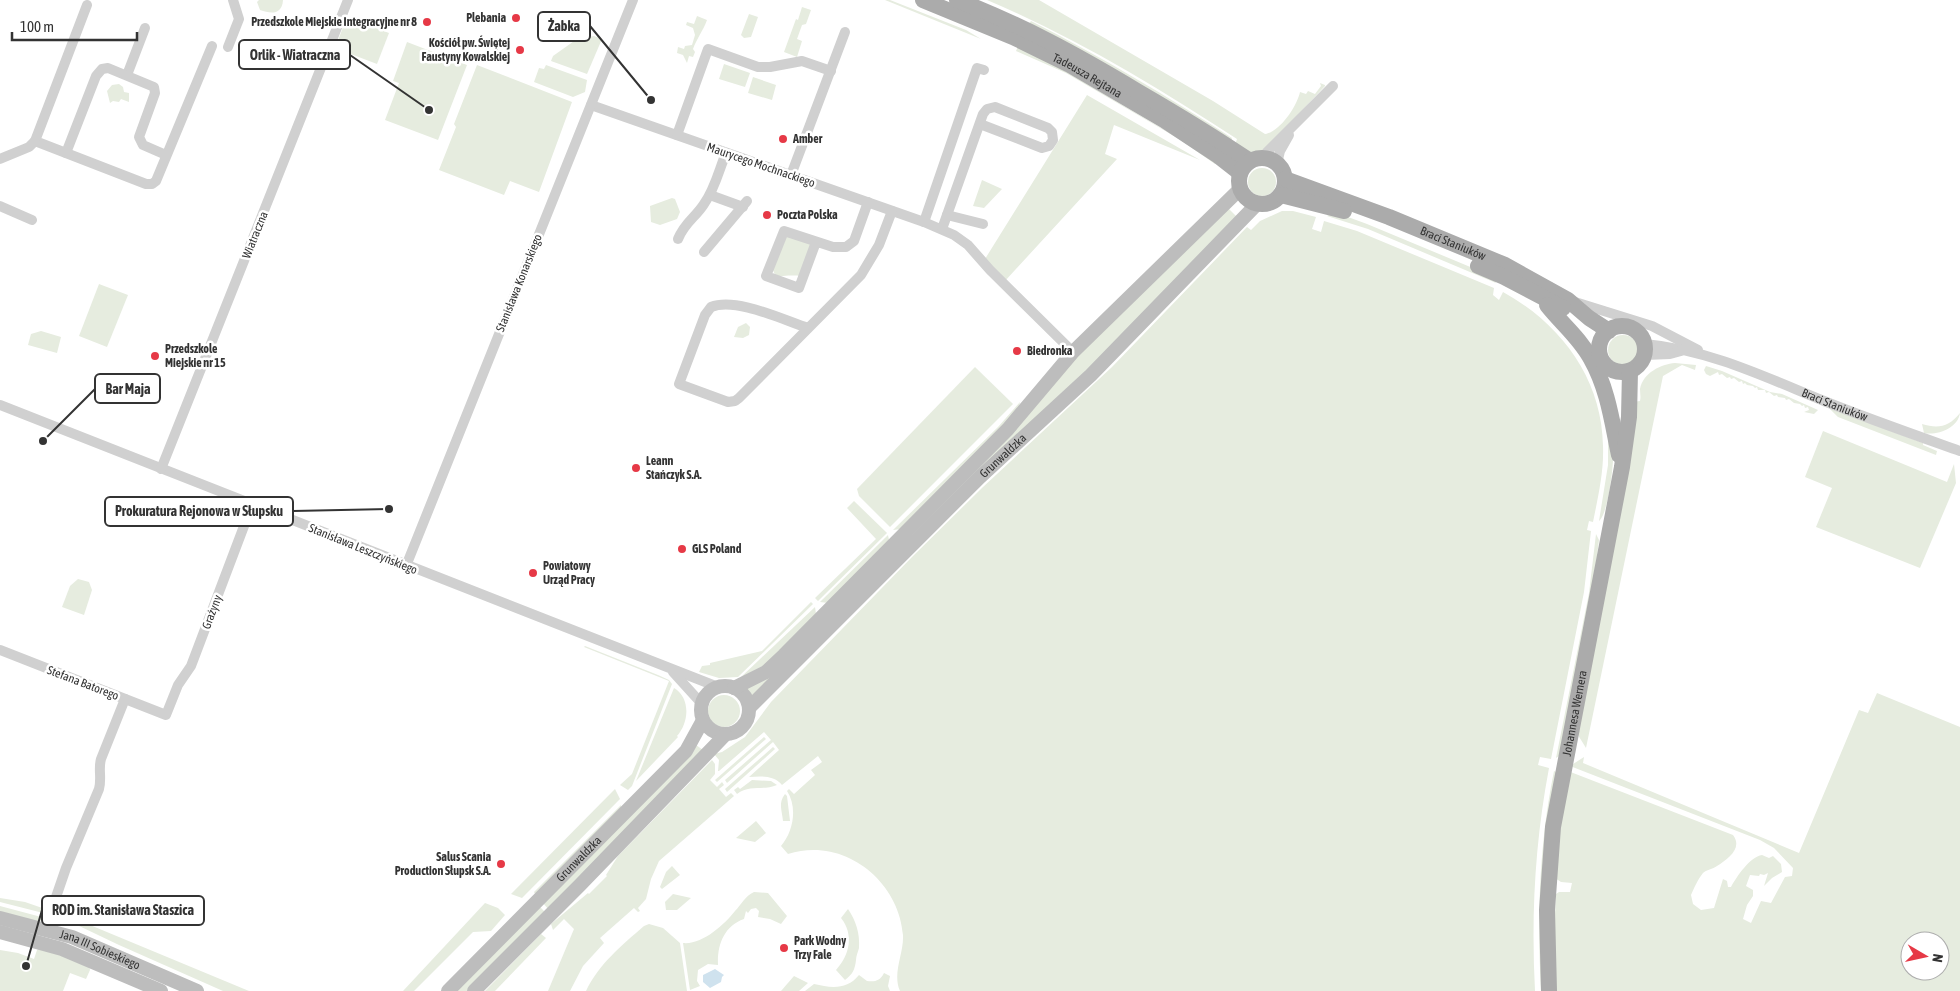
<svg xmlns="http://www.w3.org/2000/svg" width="1960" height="991" font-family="'Asap Condensed',sans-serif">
	<rect width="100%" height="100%" fill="#fff"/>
	<g fill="#e6ecdf" fill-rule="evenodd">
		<path d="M259,0H283C282,15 271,14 260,10L257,2Z"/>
		<polygon points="885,0 890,0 966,30 981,39"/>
		<path d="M987,0H1039L1213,101L1265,134C1280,132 1297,106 1300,92L1306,94L1308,91L1315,94L1321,86L1320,83L1325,85V86L1261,154L1253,155L1235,145L1237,139C1157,87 1075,37 987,0Z"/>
		<polygon points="802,7 811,10 806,24 802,25 797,39 802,41 797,57 784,52 796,19 798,20"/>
		<polygon points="749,14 758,17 751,37 744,38 741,35"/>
		<path d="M697,16L707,20C703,31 697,38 693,49L695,52L693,57L689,56L687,63L683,55L677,53L678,47L684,49L685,46L692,45L695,35L693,28L686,25L687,22L694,24Z"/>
		<polygon points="347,17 389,33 377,64 335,48"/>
		<path d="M1031,21C1100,56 1167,96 1232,138L1231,142L1028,25Z"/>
		<polygon points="594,36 602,39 587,74 551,61 553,56 577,39"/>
		<polygon points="407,42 467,65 438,140 385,120 399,83 393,81"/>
		<polygon points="1019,44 1217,161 1215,164 1179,139 1066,73 1016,51"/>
		<polygon points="724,64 750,73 745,87 719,79"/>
		<polygon points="477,65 572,102 539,192 510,181 504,195 439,170 456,127 454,124"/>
		<polygon points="546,65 587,80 585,92 573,97 534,82 539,68 544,69"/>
		<polygon points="753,77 776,85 772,100 748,93"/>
		<polygon points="119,84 123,87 124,92 129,93 129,102 121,99 119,102 113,101 110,103 107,91 112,85"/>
		<polygon points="1087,95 1200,160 1114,125 1105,154 1117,159 1005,281 985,259"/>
		<circle cx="1262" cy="182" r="14"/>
		<polygon points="982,180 1002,189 984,208 973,206"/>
		<polygon points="672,198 675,199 680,212 677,219 660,225 651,222 650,206"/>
		<polygon points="1227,207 1237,217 1114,345 751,698 744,689"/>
		<path d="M1282,211H1293L1316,217L1312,229L1321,232L1324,221L1357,231L1494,288L1493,295L1499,300L1503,292C1561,324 1602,379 1603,446C1604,472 1598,497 1593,522L1589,521L1587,530L1591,531L1584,592L1551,759L1540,757L1538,765L1549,768C1535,842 1531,916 1535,991H900C892,973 904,954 903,935C899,880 843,836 788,854L781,846C793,832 798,808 787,791L789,789L794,794L815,775L811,770L822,762L818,756L782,785C774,775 761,776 749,777L779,750L773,742L727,783L725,780L771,740L764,732L719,771H718L719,760L714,754L722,752L745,737L771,702L912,557L983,487L1112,367L1247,227L1251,230L1260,221Z"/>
		<polygon points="1329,215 1348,217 1367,224 1492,276 1496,283 1368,229 1327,216"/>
		<path d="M785,236L811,243L799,276C797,275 778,276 776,277L772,268Z"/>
		<polygon points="99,284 128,295 107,347 79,336"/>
		<polygon points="746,323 750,327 749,335 743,338 734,337 738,327"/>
		<polygon points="41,331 61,337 57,353 28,345 31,334"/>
		<circle cx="1623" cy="350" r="15"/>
		<path d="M1675,363L1696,365L1695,370L1682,365L1663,376L1586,748L1578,735L1632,402L1640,401C1641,397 1640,393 1640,389C1643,373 1661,364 1675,363Z"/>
		<polygon points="1706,366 1722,371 1770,392 1782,394 1818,410 1814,414 1804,412 1809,410 1808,407 1805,408 1804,405 1802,406 1800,404 1794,403 1789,399 1786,400 1785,398 1778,397 1777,395 1774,396 1769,392 1766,393 1765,390 1758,390 1757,387 1755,388 1753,386 1747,385 1745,383 1743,384 1742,381 1739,382 1734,378 1731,379 1730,377 1727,378 1722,374 1719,375 1718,372 1710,376 1706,374 1704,370"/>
		<polygon points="975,367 1013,404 890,527 859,496 857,489"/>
		<polygon points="1020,402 1019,407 1005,423 901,529 893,530 998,427"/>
		<polygon points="1829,408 1923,443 1923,445 1937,451 1936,455 1838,417"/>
		<path d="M1960,413C1958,428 1937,436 1924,433L1922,424C1938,429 1949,427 1960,413Z"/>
		<polygon points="1823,431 1947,482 1954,464 1956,483 1920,568 1816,527 1832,488 1805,477"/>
		<path d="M1608,437C1610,442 1612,448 1613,453C1614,465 1608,514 1599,521L1608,465Z"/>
		<polygon points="854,501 887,533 818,601 815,598 876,539 847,508"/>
		<polygon points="1596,534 1599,540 1593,589 1559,756 1556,758 1589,593"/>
		<polygon points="888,535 889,540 828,603 820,602"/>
		<polygon points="78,579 89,582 92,590 84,615 62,607 70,586"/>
		<polygon points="811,602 813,604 738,677 719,678 699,672 702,666 710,665 710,663 762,651"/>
		<polygon points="815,607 816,614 769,663 740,678"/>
		<polygon points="585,646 658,675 669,680 672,684 632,786 628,790 620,785 632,774 669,681 584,647"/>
		<path d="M674,688C691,698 689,723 677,736L678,737L636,781Z"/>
		<path d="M1877,693L1960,727V991H1555L1553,952L1556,894L1559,892H1570L1572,883L1561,882L1555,878L1556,838L1568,771L1733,835C1743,848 1728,859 1717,866C1713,869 1706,870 1703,873C1698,879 1694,888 1691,895L1693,904L1701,910L1714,908L1723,879L1727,881L1728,887H1731C1737,876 1750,857 1762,855L1769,858L1773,856L1781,864L1782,872L1772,878L1764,886L1768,873L1764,875L1760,874L1759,876L1750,875L1746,886L1753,890V896L1747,905L1743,919L1751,923L1761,901L1771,903L1785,877L1792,876L1793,868L1774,848L1760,840L1570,766L1584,757L1583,763L1799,853L1859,710L1868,713ZM1910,941H1940V971H1910Z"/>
		<circle cx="724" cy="711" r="16"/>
		<polygon points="764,737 766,739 717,782 715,780"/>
		<polygon points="696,745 703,750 549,910 543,903"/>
		<polygon points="773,747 775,749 727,792 725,789"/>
		<polygon points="712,760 715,764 715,774 710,780 717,787 722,782 724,785 719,789 726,797 731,793 734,796 659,861 651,879 646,899 638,908 640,911 638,912 634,908 600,938 604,943 583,966 570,991 548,991 574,929 564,919 553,930 551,924 588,893 589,894 607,876 606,875 618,856"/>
		<path d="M1554,771L1556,772L1545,991H1541C1537,917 1539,844 1554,771Z"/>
		<path d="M752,780L771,781L777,785C764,791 750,784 737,794L734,790L738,787L740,789Z"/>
		<polygon points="615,789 620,799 522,898 511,894"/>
		<path d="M785,794L787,796L790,821H783C782,810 778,803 785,794Z"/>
		<polygon points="621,805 621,808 536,896 534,892"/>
		<polygon points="756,821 766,833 755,842 736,838"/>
		<polygon points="672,866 680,875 662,889 660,887 666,872"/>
		<path d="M754,892L768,893L787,916L781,924L770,919L758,917L759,911L756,908L751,909L748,913L746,911L744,919C724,926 717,945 718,965L708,964L698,970L697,981L700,986L690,990L683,943C702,945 724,925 735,911C741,905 745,896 754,892Z"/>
		<polygon points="673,894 691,898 677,910 666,910 665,902"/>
		<polygon points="0,898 25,902 48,910 47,914 0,902"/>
		<polygon points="485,903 498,908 505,915 491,931 473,932 414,991 403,991"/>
		<polygon points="0,906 45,918 39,922 0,913"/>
		<polygon points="539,906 546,913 468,991 455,991"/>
		<path d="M848,909C856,921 860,933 859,948C858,952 856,956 856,960C855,969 853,974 845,980L836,970C850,955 854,934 841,918Z"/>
		<polygon points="77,921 90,925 249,991 223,991 119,945 75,924"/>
		<path d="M649,924L663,928L680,943L687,991H586C599,964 621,946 644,926Z"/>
		<polygon points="541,934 546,938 495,991 485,991"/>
		<polygon points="42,947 89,965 90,970 86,979 70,973 63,991 0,991 0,950 18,953 34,959 37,950"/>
		<path d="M884,973L890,976L888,986L890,991H805L814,984C831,988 847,990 859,975L867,981C875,982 880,981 884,973Z"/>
		<polygon points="794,976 808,983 799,991 781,991"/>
	</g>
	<polygon fill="#cfe2ee" points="715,969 724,975 722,977 721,982 710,988 703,982 703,975"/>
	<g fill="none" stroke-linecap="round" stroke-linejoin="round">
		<g stroke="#d0d0d0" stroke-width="10">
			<polyline points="87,5 35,141 146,184 152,184 156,181 212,46"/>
			<polyline points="228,47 239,19 233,0"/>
			<polyline points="127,75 145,28"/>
			<polyline points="591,105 924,222 954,235 968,245 990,270 1073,352"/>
			<polyline points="677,135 708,49 758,67 770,67 802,61 831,71"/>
			<polyline points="66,153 96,76 102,69 108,68 154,87 155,93 139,137 143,145 166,155"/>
			<polyline points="1263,158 1267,152 1333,86"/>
			<polyline points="0,159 29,147 35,141"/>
			<polyline points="1277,164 1280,151 1289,135"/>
			<polyline points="791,175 845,32"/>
			<polyline points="710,195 743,207"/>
			<polyline points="0,206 32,220"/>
			<polyline points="947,215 983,224"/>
			<polyline points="924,222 977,68 984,70"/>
			<polyline points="942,229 983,114 987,109 995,107 1048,128 1052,132 1053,140 1049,146 1042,148 980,124"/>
			<path d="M678,239C685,222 695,218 704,204C715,189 719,170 726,153"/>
			<polyline points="816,242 799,288 766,276 784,231 833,247 846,247 854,241 868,202"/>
			<polyline points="704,252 747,201"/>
			<polyline points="1575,302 1652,326 1698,350"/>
			<path d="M808,328C783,320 736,297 711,307L705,315L679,384L728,402L735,401L739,398L861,275L879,245L892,211"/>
			<path id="s1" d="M1645,344C1710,350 1765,377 1824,401C1869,419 1915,435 1960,451"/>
			<polyline points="1645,355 1670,354 1681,351"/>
			<polyline points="0,405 718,687"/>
			<polyline points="161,469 348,0"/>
			<polyline points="406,566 633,0"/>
			<polyline points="0,650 166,715 178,685 191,666 252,505"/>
			<polyline points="673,672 702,704"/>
			<path d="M45,929L66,868L99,789C102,778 98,769 101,759L125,699"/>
		</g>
		<g stroke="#bdbdbd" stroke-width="14">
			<circle cx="725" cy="710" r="24"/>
			<polyline points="734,688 766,672 784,655 1008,429 1073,352 1240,189"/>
			<path id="s2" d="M749,708L980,477L1091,375L1257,204"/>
			<path id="s3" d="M0,918L72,937L197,991"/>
			<polyline points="0,932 62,949 161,991"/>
			<path id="s4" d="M448,991L686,751L703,720"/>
			<polyline points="474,991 580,885 725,735"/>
		</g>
		<g stroke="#ababab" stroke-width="16">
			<path id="s5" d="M923,0L1013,37L1070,65L1164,120L1217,155L1240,173"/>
			<path d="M957,0C1022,25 1077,55 1137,91C1175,113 1213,136 1250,161"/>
			<circle cx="1262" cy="181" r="23"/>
			<path id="s6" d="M1285,179L1389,217L1505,265L1568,300L1589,318L1609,331"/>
			<polyline points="1281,195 1344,211"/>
			<polyline points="1478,266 1504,277 1563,308"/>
			<path d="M1547,305C1561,323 1580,338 1591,359C1608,389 1612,422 1619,455"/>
			<circle cx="1622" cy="349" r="23"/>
			<path id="s7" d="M1549,991L1547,910L1553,827L1622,467L1629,417L1630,371"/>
		</g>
	</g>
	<g fill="#e63946" stroke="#fff" stroke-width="2">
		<circle cx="516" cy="18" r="5"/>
		<circle cx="427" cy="22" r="5"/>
		<circle cx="520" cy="50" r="5"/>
		<circle cx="783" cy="139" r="5"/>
		<circle cx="767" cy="215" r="5"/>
		<circle cx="1017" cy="351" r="5"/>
		<circle cx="155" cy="356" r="5"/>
		<circle cx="636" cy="468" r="5"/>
		<circle cx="682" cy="549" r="5"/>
		<circle cx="533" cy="573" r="5"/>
		<circle cx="501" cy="864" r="5"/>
		<circle cx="784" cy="948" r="5"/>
	</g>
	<g text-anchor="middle" stroke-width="5" stroke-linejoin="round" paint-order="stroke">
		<g font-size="12" font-weight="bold" fill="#333" stroke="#fff" text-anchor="start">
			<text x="506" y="22" text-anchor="end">Plebania</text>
			<text x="417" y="26" text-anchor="end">Przedszkole Miejskie Integracyjne nr 8</text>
			<text x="510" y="47" text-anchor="end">Kościół pw. Świętej<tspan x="510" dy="14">Faustyny Kowalskiej</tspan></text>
			<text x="793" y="143">Amber</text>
			<text x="777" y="219">Poczta Polska</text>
			<text x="165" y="353">Przedszkole<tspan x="165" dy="14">Miejskie nr 15</tspan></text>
			<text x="1027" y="355">Biedronka</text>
			<text x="646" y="465">Leann<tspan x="646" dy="14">Stańczyk S.A.</tspan></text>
			<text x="692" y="553">GLS Poland</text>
			<text x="543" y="570">Powiatowy<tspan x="543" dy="14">Urząd Pracy</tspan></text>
			<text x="491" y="861" text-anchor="end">Salus Scania<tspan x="491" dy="14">Production Słupsk S.A.</tspan></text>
			<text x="794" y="945">Park Wodny<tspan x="794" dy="14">Trzy Fale</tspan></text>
		</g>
		<g font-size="12" fill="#333" stroke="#fff">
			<text dy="4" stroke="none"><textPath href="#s5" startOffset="181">Tadeusza Rejtana</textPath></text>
			<text transform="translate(761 165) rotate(19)" y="4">Maurycego Mochnackiego</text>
			<text transform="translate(255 235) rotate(-68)" y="4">Wiatraczna</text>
			<text dy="4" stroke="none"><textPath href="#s6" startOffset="180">Braci Staniuków</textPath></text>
			<text transform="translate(519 283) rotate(-68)" y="4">Stanisława Konarskiego</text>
			<text dy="4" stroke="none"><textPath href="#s1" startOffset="200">Braci Staniuków</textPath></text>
			<text dy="4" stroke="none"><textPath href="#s2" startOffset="358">Grunwaldzka</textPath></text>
			<text transform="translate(363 549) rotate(22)" y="4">Stanisława Leszczyńskiego</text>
			<text transform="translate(212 612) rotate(-69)" y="4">Grażyny</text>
			<text transform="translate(83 683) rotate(21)" y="4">Stefana Batorego</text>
			<text dy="4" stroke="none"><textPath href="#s7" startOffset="280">Johannesa Wernera</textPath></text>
			<text dy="4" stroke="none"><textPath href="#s4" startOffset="186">Grunwaldzka</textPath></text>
			<text dy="4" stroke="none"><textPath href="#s3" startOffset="105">Jana III Sobieskiego</textPath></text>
		</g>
	</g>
	<path fill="none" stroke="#333" stroke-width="2" d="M651 100L590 26M429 110L350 55M43 441L95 389M389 509L293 511M26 966L42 910"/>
	<g fill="#333" stroke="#fff" stroke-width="2">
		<circle cx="651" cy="100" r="5"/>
		<circle cx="429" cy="110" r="5"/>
		<circle cx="43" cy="441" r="5"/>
		<circle cx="389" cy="509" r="5"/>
		<circle cx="26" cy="966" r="5"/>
	</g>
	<g fill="#fff" stroke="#333" stroke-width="2">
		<rect x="538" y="12" width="52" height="29" rx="5"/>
		<rect x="239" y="40" width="111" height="29" rx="5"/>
		<rect x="95" y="374" width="65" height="29" rx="5"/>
		<rect x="105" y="497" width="188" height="29" rx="5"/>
		<rect x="42" y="896" width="162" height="29" rx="5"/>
	</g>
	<g font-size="14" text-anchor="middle" font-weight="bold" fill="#333">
		<text x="564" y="31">Żabka</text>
		<text x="295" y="60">Orlik - Wiatraczna</text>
		<text x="128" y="394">Bar Maja</text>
		<text x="199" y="516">Prokuratura Rejonowa w Słupsku</text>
		<text x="123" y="915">ROD im. Stanisława Staszica</text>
	</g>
	<g transform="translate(1925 956) rotate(99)"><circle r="24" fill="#ffffff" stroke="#adadad"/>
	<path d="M0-4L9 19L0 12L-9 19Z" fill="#e63946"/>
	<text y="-8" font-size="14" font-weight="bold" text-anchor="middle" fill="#333333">N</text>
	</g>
	<path d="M12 32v8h125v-8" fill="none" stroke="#333333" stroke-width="2.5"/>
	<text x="20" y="32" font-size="15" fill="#333333" stroke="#ffffff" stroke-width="4" paint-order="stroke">100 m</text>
</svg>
